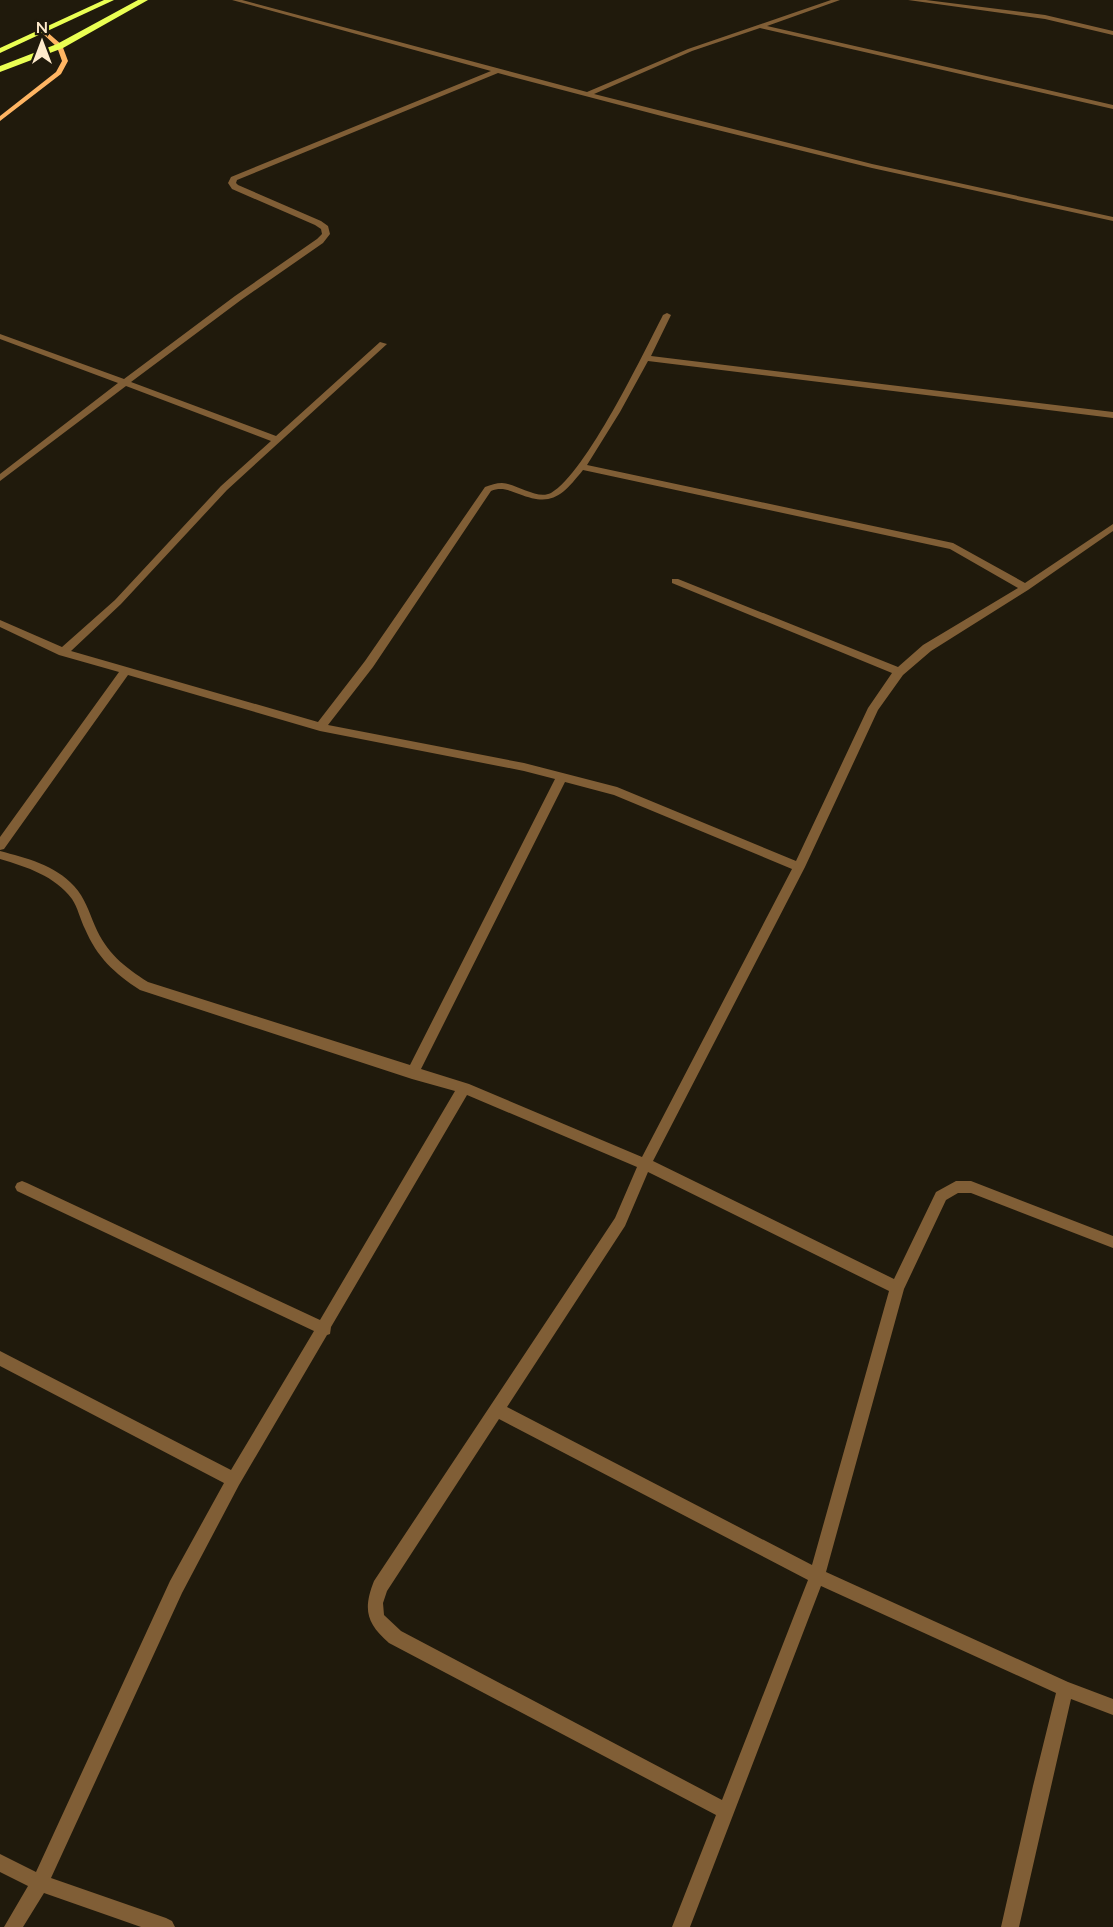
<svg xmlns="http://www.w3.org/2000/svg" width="1113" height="1927" font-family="Lato,sans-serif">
	<rect width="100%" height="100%" fill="#201a0c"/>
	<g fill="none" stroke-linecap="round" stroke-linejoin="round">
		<g fill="#805e36" fill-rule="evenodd">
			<path d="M232,0H242L587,92L688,49L831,0H840L767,26L1113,105V109L760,28L692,51L594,94L872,164L1113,217V221L872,168L673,119L498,73L237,180L236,183L238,185L321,221L328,226L330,234L323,243L241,300L131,382L276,436L380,342L387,344L227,490L121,604L71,651L318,722L365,661L485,487C491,485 496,483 502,483C517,484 537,500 551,493C586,473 643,354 663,315L667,313L671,315L651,356L1113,412V418L648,361L620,412L587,465L953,543L1025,583L1113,524V531L1028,590L931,651L903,675L878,710L805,867L653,1161L894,1279L936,1192L956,1181H971L1113,1236V1248L971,1193H958L946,1200L904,1289L826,1572L1068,1682L1113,1699V1715L1071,1699L1019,1927H1001L1033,1786L1056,1693L821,1586L690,1927H672L716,1815L389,1643C366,1623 363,1609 374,1581L615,1218L637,1167L467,1095L331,1327L330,1334L327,1335L239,1485L182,1593L51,1878L166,1918L172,1921L175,1927H141L44,1893L23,1927H4L28,1886L0,1872V1854L36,1872L170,1581L224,1483L0,1366V1351L231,1470L314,1331L17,1191L15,1187L17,1183L22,1181L27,1183L320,1320L455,1091L412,1079L140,990C114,973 97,957 85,929C80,919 78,908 72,899C55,876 27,867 0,859V851C26,858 55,865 74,886C85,898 89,912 95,926C106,952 124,967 148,982L410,1065L555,779L524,771L320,731L128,675L4,849L0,850V837L119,672L59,655L0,627V620L62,647L115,600L221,486L271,441L126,386L0,481V474L118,383L0,339V334L124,379L235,296L317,239L322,234L321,229L315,225L232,189L228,183L231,177L491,71ZM583,470L950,549L1018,588L923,645L898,667L678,579H672V583L892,673L868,708L796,861L617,787L524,763L328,725L373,667L491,491C501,487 509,490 519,494C552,507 562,496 583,470ZM565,782L614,795L792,869L642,1157L469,1084L421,1069ZM648,1172L889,1291L812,1565L507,1407L625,1226ZM499,1419L808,1580L722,1800L401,1631L384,1615L383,1603L387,1591Z"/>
			<polygon points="908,0 926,0 1045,15 1113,31 1113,35 1045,19"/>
		</g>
		<polygon fill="#ffb563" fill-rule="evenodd" points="42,31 46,31 62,45 68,61 61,74 0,121 0,116 56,72 62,61 57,47 42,33"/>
		<g fill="#eaff53" fill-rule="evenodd">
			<polygon points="104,0 114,0 0,53 0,48"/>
			<polygon points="138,0 148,0 63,48 0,72 0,66 57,44"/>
		</g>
	</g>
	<g transform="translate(42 42)" stroke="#201a0c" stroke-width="4.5" paint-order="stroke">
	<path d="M0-4.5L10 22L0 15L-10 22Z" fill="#ffebcc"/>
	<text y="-9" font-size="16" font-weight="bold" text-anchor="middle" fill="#ffebcc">N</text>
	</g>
</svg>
